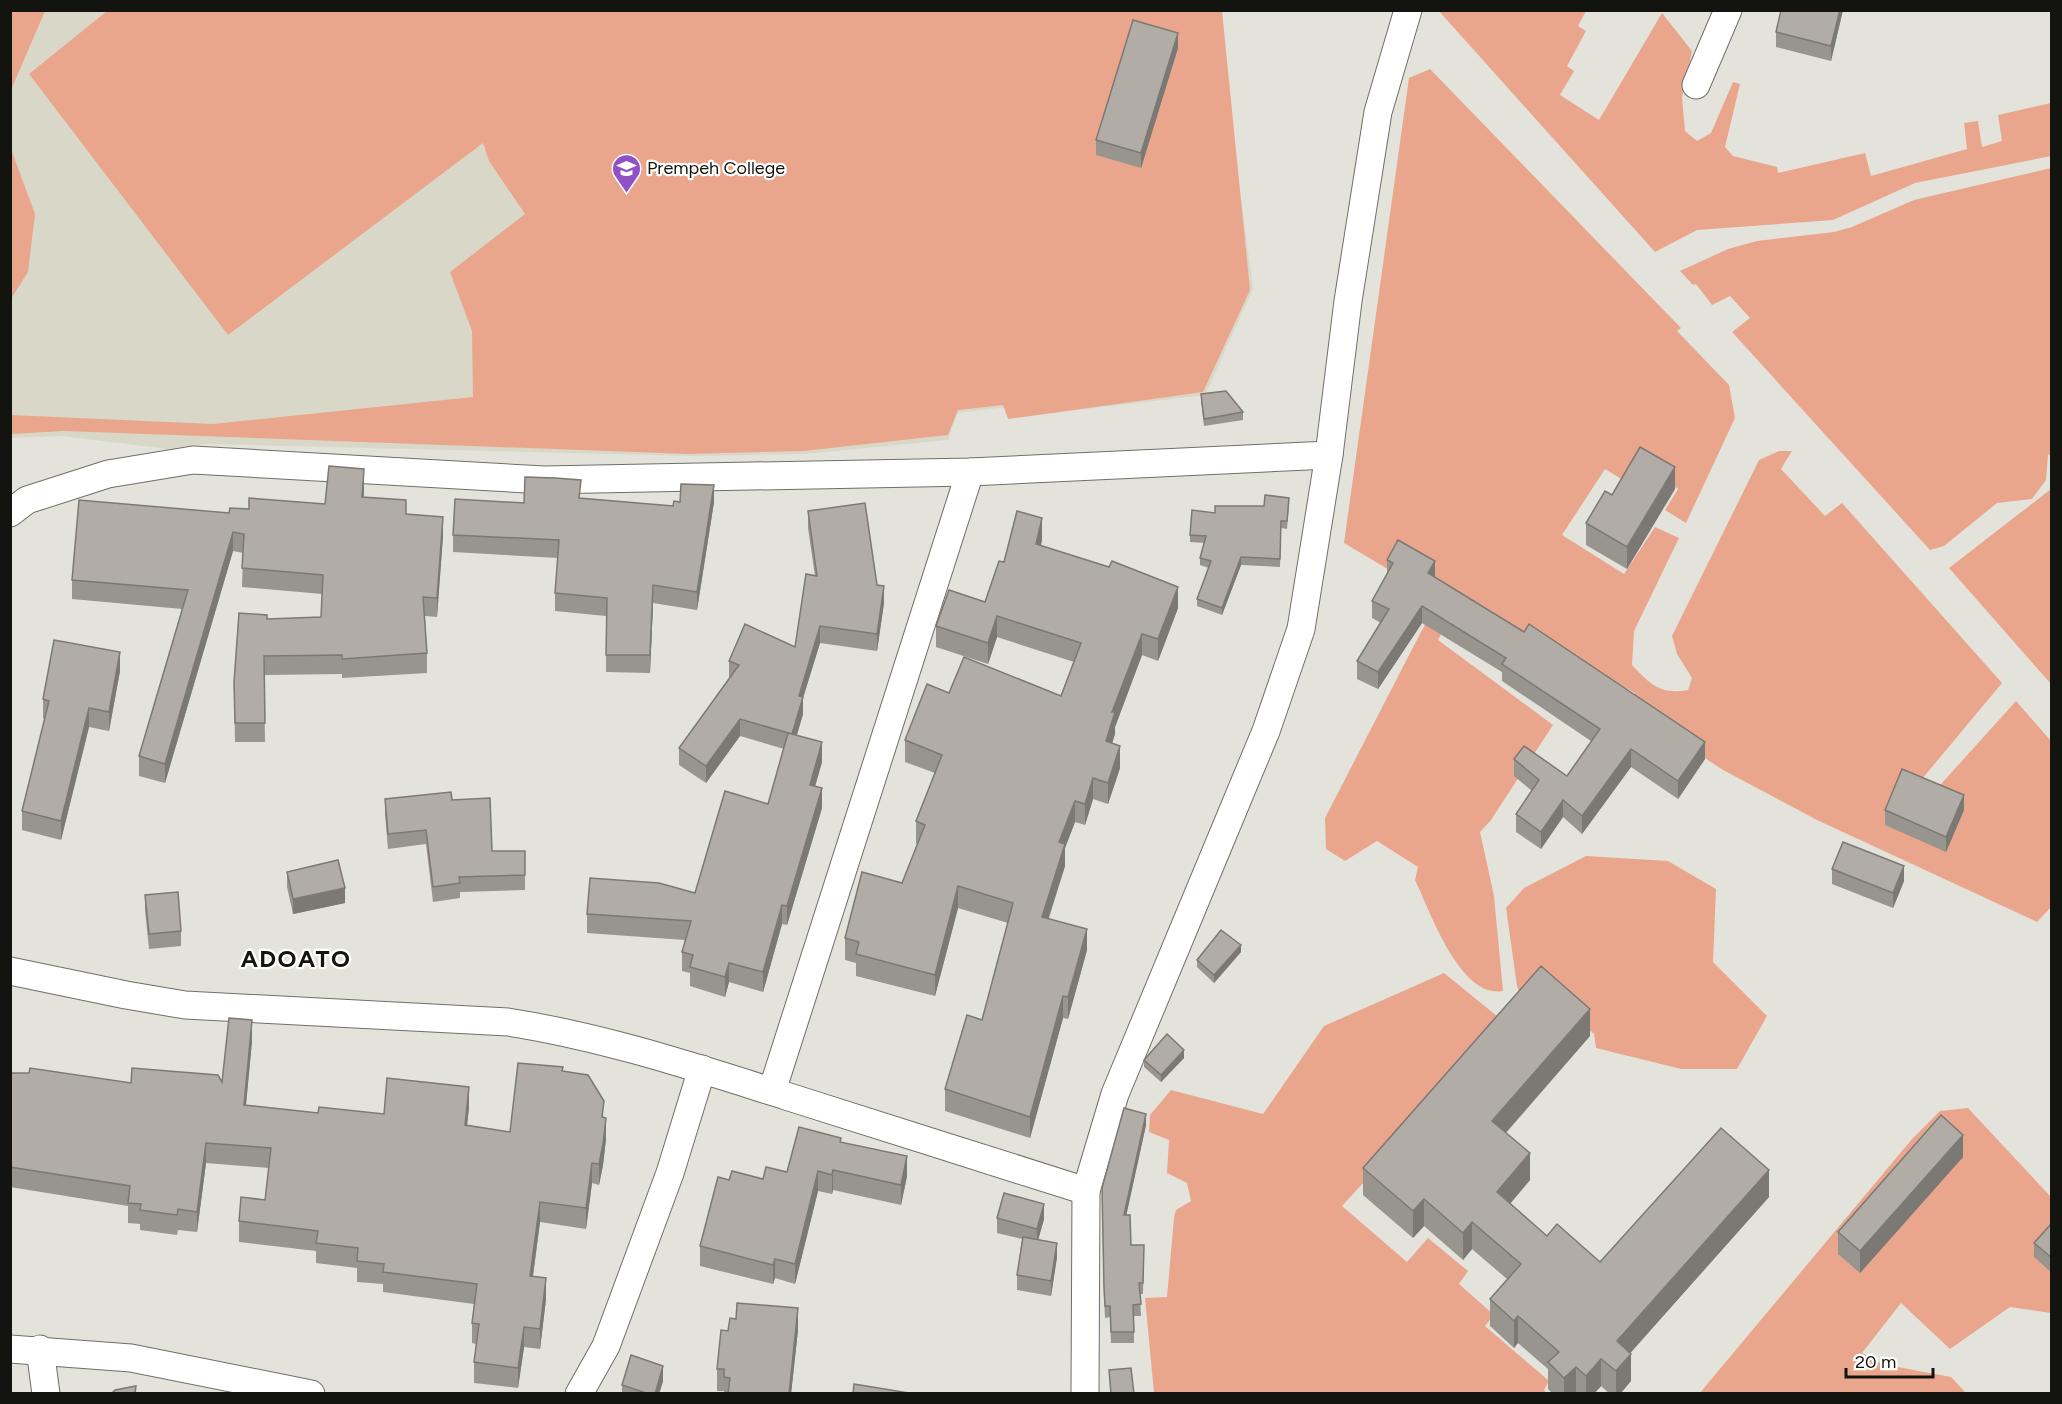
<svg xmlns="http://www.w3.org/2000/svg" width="2062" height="1404" font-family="Figtree,sans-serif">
	<rect width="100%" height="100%" fill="#e4e3db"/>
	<polygon fill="#d9d8c8" points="11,11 1222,11 1228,99 1253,289 1205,395 1009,418 1006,407 957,413 948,440 805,454 693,456 206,444 167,449 62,436 11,438"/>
	<g fill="#eaa68c">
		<polygon points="11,10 45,11 11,90 10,11"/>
		<polygon points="1438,10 1586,11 1578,26 1586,31 1567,66 1574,71 1560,95 1599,120 1662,13 1692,51 1682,97 1685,131 1697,141 1711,133 1733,82 1740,84 1725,147 1733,156 1777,167 1778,173 1865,153 1871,176 1967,149 1964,123 1978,121 1982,147 2002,141 1998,115 2051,103 2051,156 1915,183 1833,220 1697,230 1655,252"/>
		<polygon points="107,11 1222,11 1250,290 1203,392 1008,419 1003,405 958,410 948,435 804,451 688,454 64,431 11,434 11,415 213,424 473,397 472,331 450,272 525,214 489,161 483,143 228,335 29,74"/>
		<path d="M1430,69L1681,328L1677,331L1729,385L1735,418L1686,523L1665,510L1678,489L1639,465L1628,483L1605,469L1562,535L1624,574L1655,527L1679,538L1634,631L1632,665C1650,684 1660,695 1688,690L1692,678L1677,654L1672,636L1759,460L1779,451H1792L1781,469L1825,516L1842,503L2002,683L1917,785L1933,793L2016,701L2051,741V907L2037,922L1817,820L1723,770L1628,707L1635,693L1619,684L1612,693L1456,607L1438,640L1553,725L1491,820L1480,832L1494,896L1503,991C1460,999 1430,911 1415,880L1418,867L1377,841L1345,861L1326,849L1325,818L1438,599L1344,543L1409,78Z"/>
		<polygon points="11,149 35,214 28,272 11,299"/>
		<polygon points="2051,168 2052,454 2048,455 2046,480 2032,499 1997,503 1944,546 1930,550 1732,332 1750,318 1730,296 1712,305 1696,284 1693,285 1680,271 1728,249 1757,241 1834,232 1852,227 1914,200"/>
		<polygon points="2051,489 2051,684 1949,568"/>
		<polygon points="1586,856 1668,861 1716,889 1713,962 1767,1016 1737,1069 1681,1069 1596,1048 1594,1034 1542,989 1525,1006 1517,986 1506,908 1524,888"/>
		<polygon points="1444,973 1508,1025 1342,1206 1407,1262 1428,1238 1468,1271 1459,1284 1494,1315 1485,1326 1549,1381 1544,1390 1547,1393 1154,1393 1145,1298 1167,1297 1174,1218 1176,1210 1191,1201 1187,1183 1167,1173 1169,1140 1149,1132 1150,1115 1171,1090 1263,1114 1324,1026"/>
		<polygon points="1968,1108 2051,1197 2051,1313 2010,1307 1950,1349 1901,1303 1862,1353 1882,1364 1951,1377 1966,1393 1699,1394 1912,1139 1940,1111"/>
	</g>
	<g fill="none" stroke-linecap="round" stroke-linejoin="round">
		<defs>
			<g id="minor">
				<polyline points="1696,85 1728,10"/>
				<polyline points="10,513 27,500 108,474 193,460 544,480 970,472 1329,455"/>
				<path d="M10,971L126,995L185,1005L508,1022C604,1037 694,1067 786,1096C886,1128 986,1159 1086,1191"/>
				<polyline points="772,1091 970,472"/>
				<polyline points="10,1349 131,1358 311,1394"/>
				<polyline points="40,1349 46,1394"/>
				<polyline points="579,1394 606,1346 670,1173 702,1069"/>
				<polyline points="1085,1394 1086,1191 1115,1094 1266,731 1301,629 1329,455 1348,301 1378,112 1408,10"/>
			</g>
		</defs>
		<use href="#minor" stroke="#6f6f68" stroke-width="29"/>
		<use href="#minor" stroke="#fff" stroke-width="27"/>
	</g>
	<g fill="#98948e">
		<polygon points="1843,10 1831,61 1776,47 1776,32"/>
		<polygon points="1178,48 1141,168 1096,155 1096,140"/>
		<polygon points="1201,394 1243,412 1243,420 1204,426 1201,401"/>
		<polygon points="364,489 364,497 406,514 443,536 437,617 425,616 427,653 427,673 342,678 342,674 264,675 265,742 235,742 234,682 267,619 321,617 322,594 242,587 243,553 233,551 165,783 139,776 139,756 182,609 72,599 72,580 229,513 249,509 325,504"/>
		<polygon points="1675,489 1627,569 1586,545 1586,523 1612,495"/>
		<polygon points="581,498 673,506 680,502 714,502 697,610 653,603 650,673 606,672 606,616 555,611 555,593 558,558 453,552 453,535 524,503"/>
		<polygon points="1264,506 1289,506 1287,529 1281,528 1280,567 1241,565 1222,615 1197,606 1197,599 1209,568 1200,565 1200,558 1204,543 1190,542 1190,535 1215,513"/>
		<polygon points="808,511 877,585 884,603 877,651 820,643 803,698 803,714 797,735 822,762 815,786 822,808 787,925 782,924 763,992 729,982 725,997 690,986 690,973 682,971 682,952 685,940 587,933 587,914 695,893 768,804 784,749 740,736 706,783 679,765 679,748 730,678 729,678 729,661 795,647 815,576 808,528"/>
		<polygon points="1042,540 1041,546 1178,608 1158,661 1142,655 1115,727 1115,734 1112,743 1120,768 1108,804 1093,799 1085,825 1075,822 1065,848 1065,866 1049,918 1087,950 1068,1019 1063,1018 1030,1138 945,1111 945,1089 982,1020 1008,923 958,908 935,996 856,976 856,963 845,960 845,938 902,883 917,844 916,843 916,821 935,773 905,762 905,740 949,693 1061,696 1074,662 997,637 988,664 936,647 936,626 985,602 1004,562"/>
		<polygon points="1387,560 1435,577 1705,759 1678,799 1631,767 1582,834 1563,817 1541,849 1516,832 1516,814 1532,791 1514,776 1514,759 1567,776 1591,741 1502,681 1502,672 1422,623 1378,689 1357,679 1357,661 1381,623 1372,618 1372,601 1387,575"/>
		<polygon points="120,671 109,731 89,727 61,840 22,830 22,811 45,719 43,718 43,699"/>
		<polygon points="385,799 452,800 492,851 525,851 525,890 460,892 460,898 433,902 426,844 388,849 385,814"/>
		<polygon points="1885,810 1964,810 1946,852 1885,825"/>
		<polygon points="1832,869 1904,881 1893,908 1832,884"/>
		<polygon points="287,872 345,903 293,914 287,887"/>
		<polygon points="145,895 181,931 181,946 149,949 145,910"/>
		<polygon points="1241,952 1214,983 1197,967 1197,960"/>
		<polygon points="1590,1036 1506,1133 1530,1180 1510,1204 1547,1236 1600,1262 1769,1197 1630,1353 1631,1381 1620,1394 1610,1394 1601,1386 1594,1394 1553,1394 1548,1389 1548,1369 1518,1343 1514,1348 1490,1326 1490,1299 1507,1279 1472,1249 1463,1260 1424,1226 1413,1238 1363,1195 1363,1168"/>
		<polygon points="252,1041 246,1105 318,1113 384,1114 469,1107 467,1125 510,1132 563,1071 604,1117 606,1139 603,1165 599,1185 592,1183 586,1229 540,1222 533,1277 546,1299 540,1349 524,1347 518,1388 474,1383 474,1362 476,1344 472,1343 472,1323 474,1304 383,1292 383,1284 357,1282 357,1268 316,1263 316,1251 239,1242 239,1221 265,1200 269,1168 206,1163 197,1232 178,1230 177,1235 140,1230 140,1224 128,1223 128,1206 10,1187 10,1073 131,1083 222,1082"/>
		<polygon points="1184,1058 1161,1082 1144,1067 1144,1060"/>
		<polygon points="1146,1125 1126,1215 1131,1245 1144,1245 1143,1294 1140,1294 1141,1316 1134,1316 1134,1343 1111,1343 1110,1317 1105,1318 1104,1298 1102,1188"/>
		<polygon points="841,1142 907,1176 901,1205 833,1190 832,1194 818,1191 795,1284 775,1278 773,1284 700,1266 700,1246 729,1180 763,1179 787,1172"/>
		<polygon points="1963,1157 1860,1273 1838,1254 1838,1232"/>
		<polygon points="997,1218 1044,1219 1038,1240 1057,1257 1051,1296 1017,1290 1017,1275 1022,1239 997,1233"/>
		<polygon points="2052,1223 2052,1273 2034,1257 2034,1243"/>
		<polygon points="798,1330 791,1394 724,1394 724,1391 717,1391 717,1369 728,1331"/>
		<polygon points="663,1381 659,1394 622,1394 622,1385"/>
	</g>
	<g fill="#7c7874">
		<polygon points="1840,10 1843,10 1831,61 1831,46"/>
		<polygon points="1178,33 1178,48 1141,168 1141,153"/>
		<polygon points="1675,467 1675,489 1627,569 1627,547"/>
		<polygon points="364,469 364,489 362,516 362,497"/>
		<polygon points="714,485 714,502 697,610 697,592"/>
		<polygon points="443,517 443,536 437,617 437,598"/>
		<polygon points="1042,518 1042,540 1036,565 1036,544"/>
		<polygon points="233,532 233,551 165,783 165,764"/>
		<polygon points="1241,557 1241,565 1222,615 1222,608"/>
		<polygon points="1435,561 1435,578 1428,573"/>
		<polygon points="653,585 653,603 650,673 650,655"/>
		<polygon points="884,586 884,603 877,651 877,634"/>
		<polygon points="1178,587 1178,608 1158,661 1158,639"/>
		<polygon points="1422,606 1422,623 1378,689 1378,672"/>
		<polygon points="997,616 997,637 988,664 988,643"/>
		<polygon points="820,626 820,643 803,698 803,714 792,751 792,734 799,696"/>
		<polygon points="1142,634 1142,655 1115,727 1115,734 1106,763 1106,741 1112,712"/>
		<polygon points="120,652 120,671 109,731 109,712"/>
		<polygon points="89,708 89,727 61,840 61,821"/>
		<polygon points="740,719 740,736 706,783 706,766"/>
		<polygon points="822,742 822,762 810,804 810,785"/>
		<polygon points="1705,742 1705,759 1678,799 1678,781"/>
		<polygon points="1120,746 1120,768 1108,804 1108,783"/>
		<polygon points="1631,749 1631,767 1582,834 1582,816"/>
		<polygon points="1093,778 1093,799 1085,825 1085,804"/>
		<polygon points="822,788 822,808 787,925 787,906"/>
		<polygon points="1964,795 1964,810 1946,852 1946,837"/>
		<polygon points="1563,800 1563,817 1541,849 1541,832"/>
		<polygon points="1075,801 1075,822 1065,848 1065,866 1042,938 1042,917 1059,842"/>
		<polygon points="1904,866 1904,881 1893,908 1893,893"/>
		<polygon points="958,886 958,908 935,996 935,975"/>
		<polygon points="345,888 345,903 293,914 293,899"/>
		<polygon points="782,905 782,924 763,992 763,972"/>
		<polygon points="1087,929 1087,950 1068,1019 1068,997"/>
		<polygon points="1241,945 1241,952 1214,983 1214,975"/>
		<polygon points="729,963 729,982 725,997 725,977"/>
		<polygon points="1063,996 1063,1018 1030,1138 1030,1117"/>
		<polygon points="1590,1009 1590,1036 1492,1148 1492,1121"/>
		<polygon points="252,1020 252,1041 244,1125 244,1105"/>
		<polygon points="1184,1050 1184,1058 1161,1082 1161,1075"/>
		<polygon points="469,1087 469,1107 465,1145 465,1125"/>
		<polygon points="1146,1114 1146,1125 1124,1226 1124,1215"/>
		<polygon points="606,1118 606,1139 603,1165 599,1185 599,1164"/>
		<polygon points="1963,1135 1963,1157 1860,1273 1860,1251"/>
		<polygon points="206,1143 206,1163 197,1232 197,1212"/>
		<polygon points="1530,1153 1530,1180 1497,1219 1497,1192"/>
		<polygon points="907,1156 907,1176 901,1205 901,1185"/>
		<polygon points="592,1163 592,1183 586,1229 586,1208"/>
		<polygon points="833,1170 833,1190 832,1194 832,1175"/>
		<polygon points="1769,1170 1769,1197 1617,1368 1617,1341"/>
		<polygon points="818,1171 818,1191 795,1284 795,1264"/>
		<polygon points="1424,1199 1424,1226 1413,1238 1413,1211"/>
		<polygon points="540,1202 540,1222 530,1296 530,1276"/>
		<polygon points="1044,1204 1044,1219 1037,1244 1037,1229"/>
		<polygon points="1472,1222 1472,1249 1463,1260 1463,1233"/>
		<polygon points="1057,1243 1057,1257 1051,1296 1051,1281"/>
		<polygon points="775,1259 775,1278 773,1284 773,1265"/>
		<polygon points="546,1278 546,1299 540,1349 540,1329"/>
		<polygon points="798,1308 798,1330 791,1394 789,1394"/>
		<polygon points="1518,1316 1518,1343 1514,1348 1514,1321"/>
		<polygon points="524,1327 524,1347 518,1388 518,1368"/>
		<polygon points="1631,1354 1631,1381 1620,1394 1616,1394 1616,1371"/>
		<polygon points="1601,1359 1601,1386 1594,1394 1586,1394 1586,1376"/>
		<polygon points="663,1366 663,1381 659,1394 655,1394"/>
		<polygon points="1576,1367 1576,1394 1564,1394 1564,1378"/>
	</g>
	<g fill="#b1aca5" stroke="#7c7874" stroke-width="1.5">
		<polygon points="1781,10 1840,10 1831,46 1776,32"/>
		<polygon points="1133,20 1178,33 1141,153 1096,140"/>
		<polygon points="1226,391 1243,412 1204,419 1201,394"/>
		<polygon points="1640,447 1675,467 1627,547 1586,523 1605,491 1612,495"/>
		<polygon points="329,466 364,469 362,497 406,500 406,514 443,517 437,598 423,597 427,653 342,659 342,655 264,656 265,723 235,723 234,682 239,613 267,615 267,619 321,617 323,575 242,568 244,534 233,532 165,764 139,756 188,590 72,580 79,500 229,513 230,508 249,509 249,498 325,504"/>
		<polygon points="525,477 555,478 581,480 579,498 673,506 674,501 680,502 681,484 714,485 697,592 653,585 650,655 606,655 607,598 555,593 559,540 453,535 455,499 524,503"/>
		<polygon points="1265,495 1289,498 1287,521 1281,521 1280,559 1241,557 1222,608 1197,599 1211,561 1200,558 1206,536 1190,535 1192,510 1215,513 1215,506 1264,506"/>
		<polygon points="865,503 877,585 884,586 877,634 820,626 799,696 803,697 792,734 740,719 706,766 679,748 739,665 729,661 745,624 795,647 806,574 817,576 808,511"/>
		<polygon points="1017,511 1042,518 1036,544 1109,567 1112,561 1178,587 1158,639 1142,634 1112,712 1115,712 1106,741 1120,746 1108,783 1093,778 1085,804 1075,801 1059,842 1065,844 1042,917 1087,929 1068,997 1063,996 1030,1117 945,1089 967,1015 982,1020 1013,903 958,886 935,975 856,954 859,942 845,938 862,872 902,883 925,825 916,821 942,755 905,740 927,684 949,693 964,657 1061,696 1081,643 997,616 988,643 936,626 949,590 985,602 999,561 1004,562"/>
		<polygon points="1398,540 1435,561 1428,573 1524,632 1529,624 1705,742 1678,781 1631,749 1582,816 1563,800 1541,832 1516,814 1539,780 1514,759 1524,746 1567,776 1600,729 1502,664 1506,658 1422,606 1378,672 1357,661 1389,609 1372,601 1393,563 1387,560"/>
		<polygon points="54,640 120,652 109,712 89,708 61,821 22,811 49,701 43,699"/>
		<polygon points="788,733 822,742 810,785 822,788 787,906 782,905 763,972 729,963 725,977 690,967 693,955 682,952 691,921 587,914 590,878 659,883 695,893 725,791 768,804"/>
		<polygon points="1902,769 1964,795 1946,837 1885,810"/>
		<polygon points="451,792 452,800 490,798 492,851 525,851 525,875 459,877 460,883 433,887 426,830 388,834 385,799"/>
		<polygon points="1843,842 1904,866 1893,893 1832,869"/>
		<polygon points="338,860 345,888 293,899 287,872"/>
		<polygon points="178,892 181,931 149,934 145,895"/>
		<polygon points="1221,930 1241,945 1214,975 1197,960"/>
		<polygon points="1541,966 1590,1009 1492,1121 1530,1153 1497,1192 1547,1236 1557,1224 1600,1262 1721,1128 1769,1170 1617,1341 1631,1354 1616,1371 1601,1359 1586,1376 1576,1367 1564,1378 1548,1362 1559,1352 1518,1316 1514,1321 1490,1299 1521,1264 1472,1222 1463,1233 1424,1199 1413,1211 1363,1168"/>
		<polygon points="229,1018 252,1020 244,1105 318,1113 319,1107 384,1114 387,1078 469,1087 465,1125 510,1132 518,1063 563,1067 562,1071 588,1075 604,1101 602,1117 606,1118 603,1144 599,1164 592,1163 586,1208 540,1202 530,1276 546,1278 540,1329 524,1327 518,1368 474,1362 479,1324 472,1323 477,1284 383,1272 384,1264 357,1261 358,1248 316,1243 318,1231 239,1221 241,1197 265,1200 271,1148 206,1143 197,1212 178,1209 177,1215 140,1210 141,1204 128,1203 130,1186 10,1167 10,1073 29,1073 30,1068 131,1083 132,1068 218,1075 222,1082"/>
		<polygon points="1167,1034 1184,1050 1161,1075 1144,1060"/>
		<polygon points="1124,1108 1146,1114 1124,1215 1130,1215 1131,1245 1144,1245 1143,1283 1139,1283 1141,1304 1133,1305 1134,1332 1111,1332 1110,1306 1105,1306 1104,1287 1102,1188"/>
		<polygon points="1941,1115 1963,1135 1860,1251 1838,1232"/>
		<polygon points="799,1127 841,1138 840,1142 907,1156 901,1185 833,1170 832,1175 818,1171 795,1264 775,1259 773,1265 700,1246 718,1177 729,1180 732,1171 763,1179 766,1167 787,1172"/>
		<polygon points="1004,1193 1044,1204 1037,1229 997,1218"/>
		<polygon points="2052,1223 2052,1258 2034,1243"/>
		<polygon points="1023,1237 1057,1243 1051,1281 1017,1275"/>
		<polygon points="737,1303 798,1308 789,1394 728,1393 730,1378 724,1377 724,1369 717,1369 721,1330 728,1331 730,1318 736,1319"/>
		<polygon points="631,1355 663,1366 655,1394 649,1394 622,1385"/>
		<polygon points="1131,1368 1134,1394 1111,1394 1109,1370"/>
		<polygon points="854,1384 915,1394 853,1394"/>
		<polygon points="136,1386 135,1394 111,1394 115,1390"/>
	</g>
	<defs>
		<symbol id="school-pin" viewBox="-11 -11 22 30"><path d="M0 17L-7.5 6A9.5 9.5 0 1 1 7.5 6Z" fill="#9050c6" stroke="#fffffe"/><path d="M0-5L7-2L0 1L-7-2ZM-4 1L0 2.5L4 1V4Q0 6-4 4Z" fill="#fff"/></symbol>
	</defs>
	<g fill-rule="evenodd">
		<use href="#school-pin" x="610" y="152" width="33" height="45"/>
	</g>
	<g text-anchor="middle" stroke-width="4.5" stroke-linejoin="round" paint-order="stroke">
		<g font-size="18" fill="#131310" stroke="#fffffe" text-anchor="start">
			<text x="647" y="174">Prempeh College</text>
		</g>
		<g font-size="24" font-weight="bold" letter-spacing="1.5" fill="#131310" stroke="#fffffe">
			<text x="296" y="967">ADOATO</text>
		</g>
	</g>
	<rect width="2062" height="1404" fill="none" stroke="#131310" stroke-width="24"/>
	<path d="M1846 1368v9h87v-9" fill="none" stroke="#131310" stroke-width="3"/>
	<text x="1855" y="1368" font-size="18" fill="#131310" stroke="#fffffe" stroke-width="4.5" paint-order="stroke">20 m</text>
</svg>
